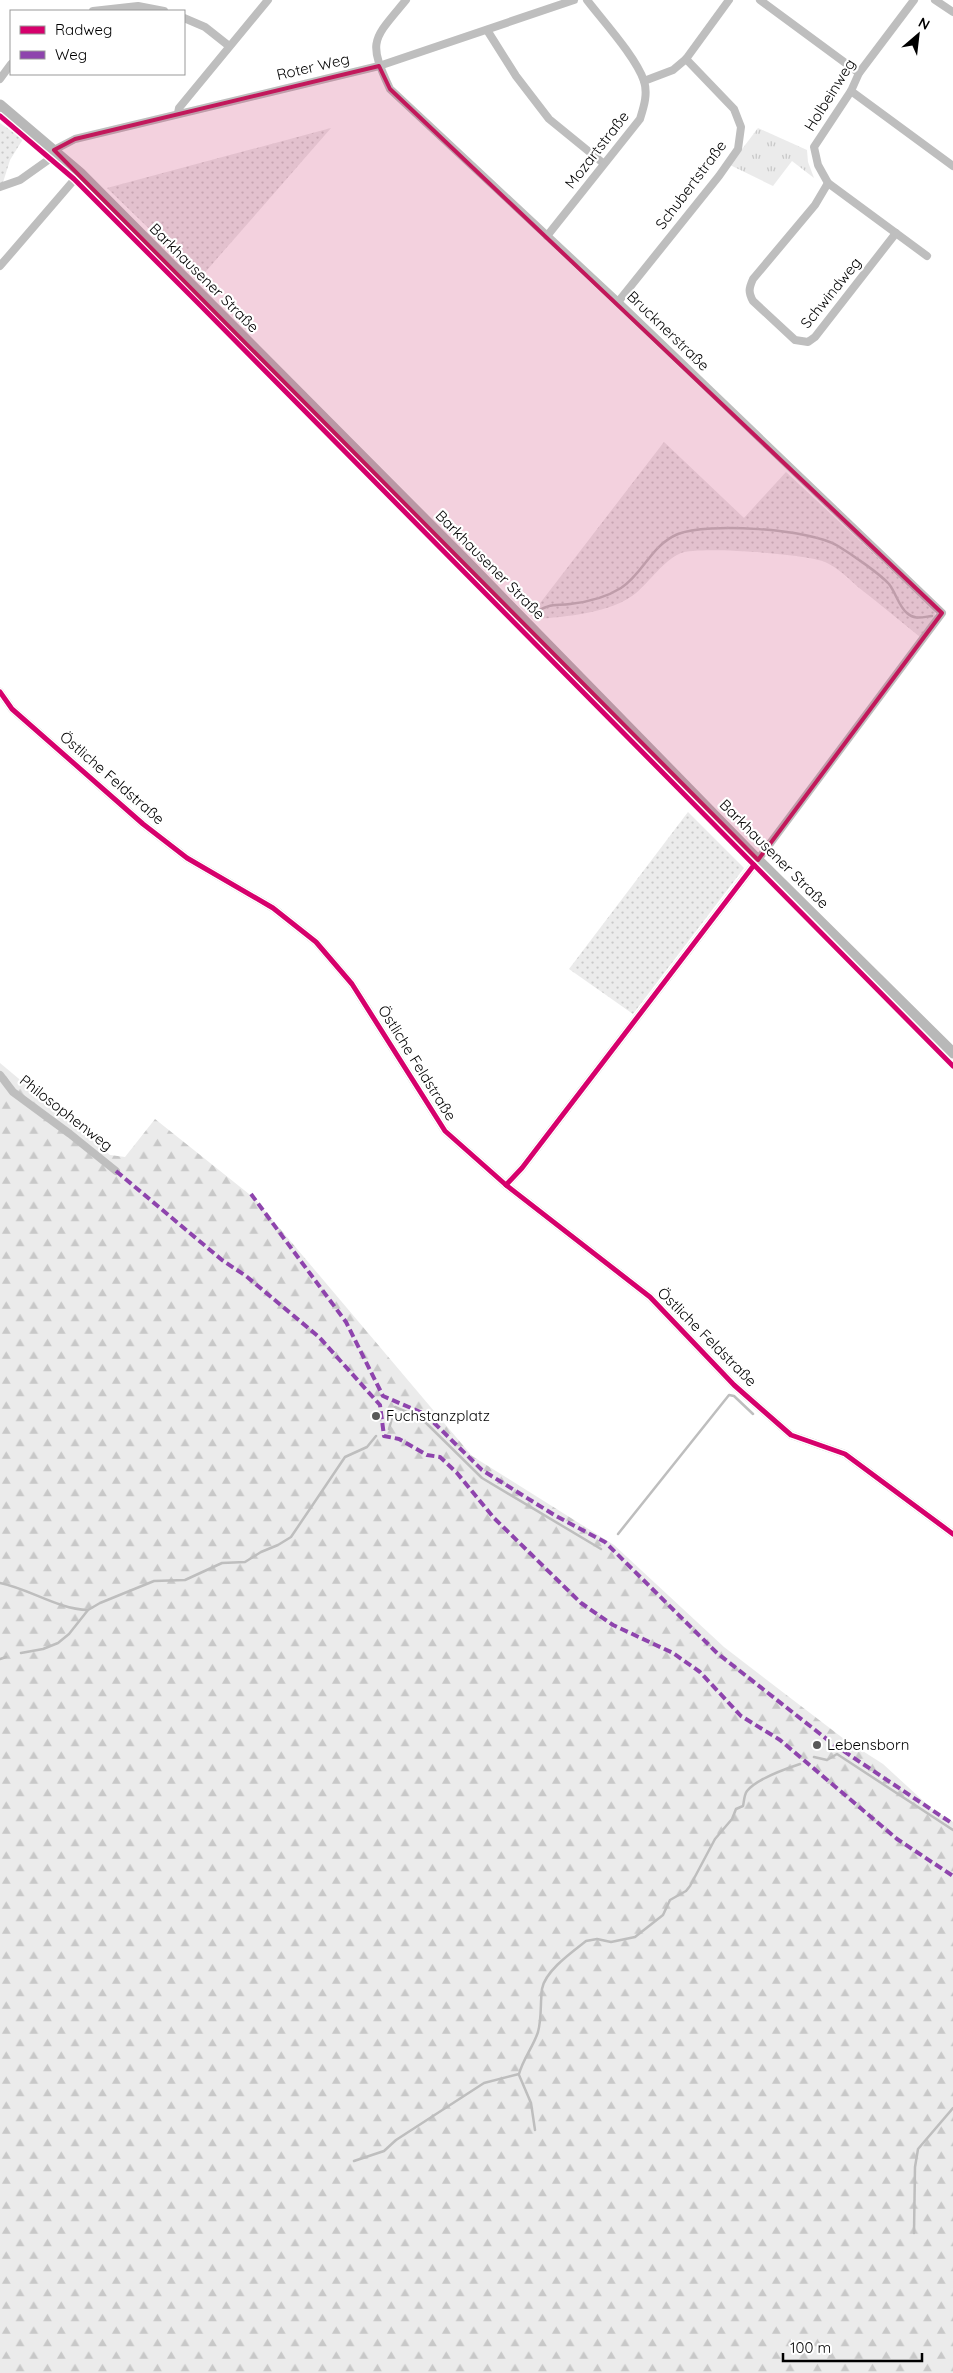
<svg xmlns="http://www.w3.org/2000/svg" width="953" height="2373" font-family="Quicksand,sans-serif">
	<defs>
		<pattern id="grass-dots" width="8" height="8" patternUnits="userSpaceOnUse" patternTransform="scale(1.25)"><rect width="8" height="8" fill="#ebebeb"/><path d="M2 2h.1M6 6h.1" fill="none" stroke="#c8c8c8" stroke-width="1.8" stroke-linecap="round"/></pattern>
		<pattern id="forest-firs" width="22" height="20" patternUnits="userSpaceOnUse" patternTransform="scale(1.25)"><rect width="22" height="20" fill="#ebebeb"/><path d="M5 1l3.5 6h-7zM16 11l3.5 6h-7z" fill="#c8c8c8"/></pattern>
		<pattern id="park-tufts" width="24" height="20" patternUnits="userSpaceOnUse" patternTransform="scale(1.25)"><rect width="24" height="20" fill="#ebebeb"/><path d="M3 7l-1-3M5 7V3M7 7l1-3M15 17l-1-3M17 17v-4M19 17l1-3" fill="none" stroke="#c8c8c8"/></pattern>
	</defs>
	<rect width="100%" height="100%" fill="#fff"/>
	<g fill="url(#grass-dots)">
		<polygon points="0,123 23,139 10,160 0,192"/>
		<polygon points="331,128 200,278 107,188"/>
		<path d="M664,442L744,518L786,472L935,611V618L920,637C899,620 879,603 858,587C848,578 837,567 825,562C806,554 700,546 681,553C664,560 650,581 636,593C612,613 565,617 535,619L531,615Z"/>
		<polygon points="688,812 744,868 633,1014 569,969"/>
	</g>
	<polygon fill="url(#forest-firs)" points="0,1063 110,1155 125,1157 155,1119 254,1198 472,1456 614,1545 724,1647 844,1739 883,1764 932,1809 953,1822 953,2373 0,2373"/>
	<polygon fill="url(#park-tufts)" points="758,128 807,150 808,162 814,178 792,161 773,186 730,165"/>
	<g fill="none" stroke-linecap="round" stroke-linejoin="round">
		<g stroke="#bebebe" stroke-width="2.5">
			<path d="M535,613C549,603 555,606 570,604C588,602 605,598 621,588C643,574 651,545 678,534C707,522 811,529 838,546C851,554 879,573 889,584C896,593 899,607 907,613C914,620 923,617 932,616"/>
			<polyline points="389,1429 395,1407 421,1418 482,1478 601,1549"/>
			<polyline points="618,1534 729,1395 734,1396 753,1414"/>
			<path d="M0,1583C30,1589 57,1609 88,1610"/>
			<polyline points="21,1653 43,1649 58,1643 69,1634 88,1610 100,1603 154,1581 185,1580 222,1563 245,1562 261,1552 278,1545 291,1537 345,1457 367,1447 376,1436"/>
			<polyline points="0,1659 6,1657"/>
			<polyline points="814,1757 827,1760 837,1754 953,1830"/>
			<polyline points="519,2075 531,2103 535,2130"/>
			<path d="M354,2161L384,2151L396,2140L484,2083L519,2074C523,2059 533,2047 538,2032C542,2017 540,2004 542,1989C545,1971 572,1952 586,1941L597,1939L611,1942L635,1937L663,1915L670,1900L686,1891L690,1886L715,1839L732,1819L736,1809L743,1806C744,1802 744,1795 747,1791C756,1779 785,1769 800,1764"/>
			<polyline points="914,2233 915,2167 918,2149 953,2108"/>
		</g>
		<g stroke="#bebebe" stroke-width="8">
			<path d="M406,0C373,40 367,40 390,89L618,302L942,613L754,865L522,1168L506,1185"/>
			<polyline points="760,0 859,73"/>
			<polyline points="914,0 859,73 851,91 814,147 818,165 828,183 927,256"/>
			<polyline points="935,0 953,12"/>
			<polyline points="93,11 138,6 164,11"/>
			<polyline points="184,18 205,27 229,46"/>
			<polyline points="487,30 516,76 549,119 603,163"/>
			<polyline points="0,79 11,64"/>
			<polyline points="644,81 673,70 686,59 729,0"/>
			<polyline points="851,91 953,166"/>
			<polyline points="178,113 179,108 268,0"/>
			<polyline points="54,150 75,139 379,66 574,0"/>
			<path d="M828,183L815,205L753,279C749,288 748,292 753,301L795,340L808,342L815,337L896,233"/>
			<polyline points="0,187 20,180 58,153"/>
			<path d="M547,236L640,119C644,106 648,94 644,81C636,57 603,21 587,0"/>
			<polyline points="0,266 80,173"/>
			<polyline points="618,302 719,176 738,149 741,127 734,109 686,59"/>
			<polyline points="0,692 12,709 143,824 187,858 273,908 316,942 352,984 445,1131 506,1185 650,1297 734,1385 791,1435 845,1454 953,1534"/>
			<polyline points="0,1075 13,1092 70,1134 116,1171"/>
		</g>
		<polyline stroke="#b8b8b8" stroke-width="11" points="0,105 80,173 464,559 758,860 953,1053"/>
		<g stroke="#8e44ad" stroke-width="4" stroke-dasharray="8 4" stroke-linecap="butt">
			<polyline points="116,1171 222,1260 246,1276 319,1337 380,1405 384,1436 399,1439 427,1455 440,1457 457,1473 494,1518 581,1603 613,1625 673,1653 700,1672 741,1716 780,1740 897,1839 953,1876"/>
			<polyline points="251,1194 346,1322 383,1396 425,1414 482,1470 556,1516 605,1542 717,1653 833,1744 953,1824"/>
		</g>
		<defs>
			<g id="cycleway">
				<polyline points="0,116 74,179 198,303 953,1066"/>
				<polyline points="0,692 12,709 143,824 187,858 273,908 316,942 352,984 445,1131 506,1185 650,1297 734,1385 791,1435 845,1454 953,1534"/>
				<polyline points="506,1185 522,1168 754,865"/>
			</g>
		</defs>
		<use href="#cycleway" stroke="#fff" stroke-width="8"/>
		<use href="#cycleway" stroke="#d6006c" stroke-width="5"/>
	</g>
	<path fill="#c2185b" fill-opacity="0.2" stroke="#c2185b" stroke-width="4" stroke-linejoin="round" d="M379,66L390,89L942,613L758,860L54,150L75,139Z"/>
	<g fill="#595959" stroke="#fff" stroke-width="2">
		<circle cx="376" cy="1416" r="5"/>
		<circle cx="817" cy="1745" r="5"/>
	</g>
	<g text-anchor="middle" stroke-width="4.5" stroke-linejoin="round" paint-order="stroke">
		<g font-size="15" fill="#000" stroke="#fff">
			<text transform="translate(313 67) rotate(-13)" y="5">Roter Weg</text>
			<text transform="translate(830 95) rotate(-58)" y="5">Holbeinweg</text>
			<text transform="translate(597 150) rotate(-52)" y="5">Mozartstraße</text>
			<text transform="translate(691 185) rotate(-53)" y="5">Schubertstraße</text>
			<text transform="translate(204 278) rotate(45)" y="5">Barkhausener Straße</text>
			<text transform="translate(831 293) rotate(-51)" y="5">Schwindweg</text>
			<text transform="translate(668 331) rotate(44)" y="5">Brucknerstraße</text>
			<text transform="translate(490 565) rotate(45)" y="5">Barkhausener Straße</text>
			<text transform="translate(112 778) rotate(41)" y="5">Östliche Feldstraße</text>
			<text transform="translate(774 854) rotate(45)" y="5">Barkhausener Straße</text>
			<text transform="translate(417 1063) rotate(58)" y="5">Östliche Feldstraße</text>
			<text transform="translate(66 1113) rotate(38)" y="5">Philosophenweg</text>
			<text transform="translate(707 1337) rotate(45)" y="5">Östliche Feldstraße</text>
		</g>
		<g font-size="15" fill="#000" stroke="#fff" text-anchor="start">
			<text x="386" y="1421">Fuchstanzplatz</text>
			<text x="827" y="1750">Lebensborn</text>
		</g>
	</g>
	<rect x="10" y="10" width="175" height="65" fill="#ffffff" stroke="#999999"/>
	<rect x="20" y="26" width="25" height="8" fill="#d6006c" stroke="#999999"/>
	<text x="55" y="35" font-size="15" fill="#000000">Radweg</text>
	<rect x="20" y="51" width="25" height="8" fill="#8e44ad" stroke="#999999"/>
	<text x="55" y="60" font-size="15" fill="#000000">Weg</text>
	<g transform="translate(918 35) rotate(28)" stroke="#ffffff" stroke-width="4" paint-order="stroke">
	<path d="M0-4L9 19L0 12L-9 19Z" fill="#000000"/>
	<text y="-8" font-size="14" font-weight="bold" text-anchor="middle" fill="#000000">N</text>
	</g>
	<path d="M783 2353v8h139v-8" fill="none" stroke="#000000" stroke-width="2.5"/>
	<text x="790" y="2353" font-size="15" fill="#000000" stroke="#ffffff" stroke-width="4" paint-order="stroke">100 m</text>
</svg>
